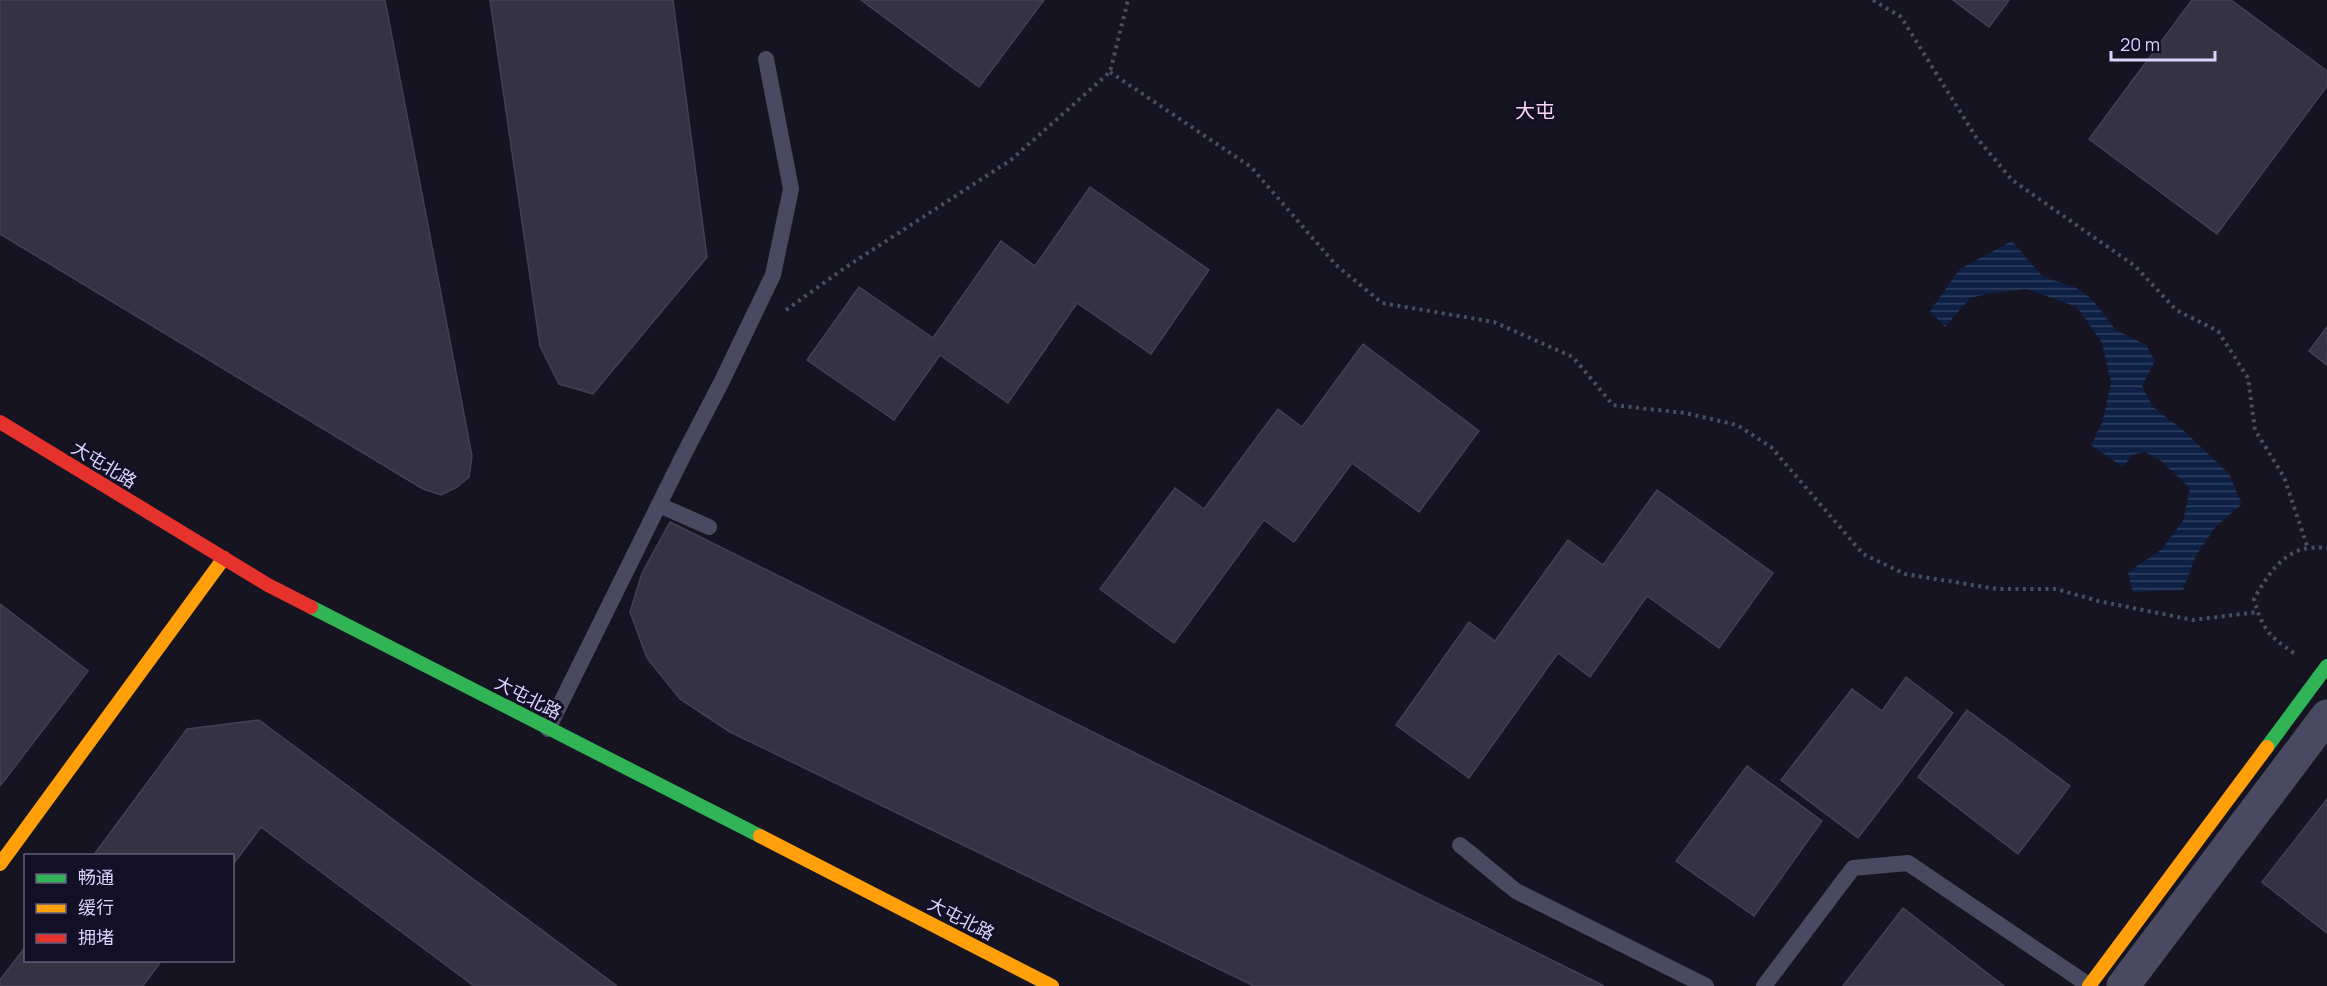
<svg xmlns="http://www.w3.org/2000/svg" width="2327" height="986" font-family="Manrope,'Noto Sans SC',sans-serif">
	<defs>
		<pattern id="water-rules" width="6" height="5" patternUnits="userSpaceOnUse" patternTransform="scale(1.5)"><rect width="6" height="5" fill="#0d2144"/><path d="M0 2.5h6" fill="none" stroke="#304060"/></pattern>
	</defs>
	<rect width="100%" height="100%" fill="#161421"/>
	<polygon fill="url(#water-rules)" points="2012,241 2042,276 2076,288 2091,298 2116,330 2146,345 2155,361 2142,386 2153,407 2184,431 2229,474 2242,504 2215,527 2196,556 2183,590 2133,592 2128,572 2161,550 2183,521 2190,488 2160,460 2145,452 2132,455 2123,467 2091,445 2102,423 2111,383 2102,343 2077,307 2027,289 1987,294 1970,298 1945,327 1930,311 1960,269"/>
	<g fill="#343243" stroke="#433f54" stroke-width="1.5">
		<polygon points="0,0 385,0 472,456 469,477 457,487 441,495 423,489 0,234"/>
		<polygon points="490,0 673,0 707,257 593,394 559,384 540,346"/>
		<polygon points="861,0 1044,0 979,87"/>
		<polygon points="1953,0 2009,0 1989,27"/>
		<polygon points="2192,0 2231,0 2327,71 2327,86 2217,234 2089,139"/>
		<polygon points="1090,187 1209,270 1151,354 1077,303 1008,403 940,355 894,420 807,360 859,287 933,338 1001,241 1035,266"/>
		<polygon points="2327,327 2327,365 2309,351"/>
		<polygon points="1363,344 1479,431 1419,512 1352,463 1294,542 1264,520 1174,643 1100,589 1175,488 1204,509 1278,409 1302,427"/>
		<polygon points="1657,490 1773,573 1719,648 1647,596 1590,677 1558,653 1469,778 1396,725 1469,622 1495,641 1568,540 1603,565"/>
		<polygon points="670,522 1604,986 1254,986 730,732 680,699 647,658 630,612 642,573"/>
		<polygon points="0,604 88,671 0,786"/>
		<polygon points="1906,677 1953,713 1858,838 1781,780 1852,689 1882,711"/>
		<polygon points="1967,710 2070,786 2018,854 1918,777"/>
		<polygon points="259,720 617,986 474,986 261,827 232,866 232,856 93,856 187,729"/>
		<polygon points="1747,766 1822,821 1754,916 1676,861"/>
		<polygon points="2327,799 2327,933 2262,882"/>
		<polygon points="1903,908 2004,986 1843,986"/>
		<polygon points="26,946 26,960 162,960 143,986 0,986 0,980"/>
	</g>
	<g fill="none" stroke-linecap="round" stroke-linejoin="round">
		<g stroke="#44505f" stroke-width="4" stroke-dasharray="3 4.5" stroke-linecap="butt">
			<polyline points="1873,0 1901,17 1976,137 2012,180 2135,266 2176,310 2218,331 2248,378 2255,430 2284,477 2308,549"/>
			<polyline points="1110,72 1251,167 1336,265 1382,303 1494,322 1573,357 1613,405 1685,413 1737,425 1771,447 1863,554 1905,574 1997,589 2056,589 2098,601 2193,620 2258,612"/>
			<polyline points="786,310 846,267 1011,160 1110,72 1128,0"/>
			<path d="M2294,653C2268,636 2262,628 2254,599C2271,569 2288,543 2327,548"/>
		</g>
		<g stroke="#4a4962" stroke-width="16">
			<polyline points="659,505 709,527"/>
			<polyline points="548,729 684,454 721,383 773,275 791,189 766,59"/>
			<polyline points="1460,845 1516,891 1706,986"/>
			<polyline points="1764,986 1853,868 1908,863 2090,986"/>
		</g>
		<polyline stroke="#4a4962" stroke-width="33" points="2123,986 2327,716"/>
		<g stroke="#30b455" stroke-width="14">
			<polyline points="311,607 760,836"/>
			<polyline points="2267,747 2327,666"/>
		</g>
		<g stroke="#ff9f0a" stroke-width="14">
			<polyline points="760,836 1052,986"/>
			<polyline points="0,864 224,558"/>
			<polyline points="2089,986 2267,747"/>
		</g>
		<polyline stroke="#e5322d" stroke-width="14" points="0,422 268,585 311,607"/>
	</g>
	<g text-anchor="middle" stroke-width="6" stroke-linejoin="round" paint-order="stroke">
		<g font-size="18" fill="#d9d4ff" stroke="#130f26">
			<text transform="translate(104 465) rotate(31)" y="6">大屯北路</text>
			<text transform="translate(528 698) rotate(27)" y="6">大屯北路</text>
			<text transform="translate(961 919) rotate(27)" y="6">大屯北路</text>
		</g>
		<g font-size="20" fill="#ffd6f0" stroke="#130f26">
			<text x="1535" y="118">大屯</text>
		</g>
	</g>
	<rect x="24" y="854" width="210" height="108" fill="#130f26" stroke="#625e7d" stroke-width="1.5"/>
	<rect x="36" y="874" width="30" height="9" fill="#30b455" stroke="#625e7d" stroke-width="1.5"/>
	<text x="78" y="884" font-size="18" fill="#d9d4ff">畅通</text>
	<rect x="36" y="904" width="30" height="9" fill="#ff9f0a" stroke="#625e7d" stroke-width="1.5"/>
	<text x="78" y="914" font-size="18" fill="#d9d4ff">缓行</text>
	<rect x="36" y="934" width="30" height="9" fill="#e5322d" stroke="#625e7d" stroke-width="1.5"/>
	<text x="78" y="944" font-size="18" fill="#d9d4ff">拥堵</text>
	<path d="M2111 51v9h104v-9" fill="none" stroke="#d9d4ff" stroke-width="3"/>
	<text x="2120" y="51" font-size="18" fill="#d9d4ff" stroke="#130f26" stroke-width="4.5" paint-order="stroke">20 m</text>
</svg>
